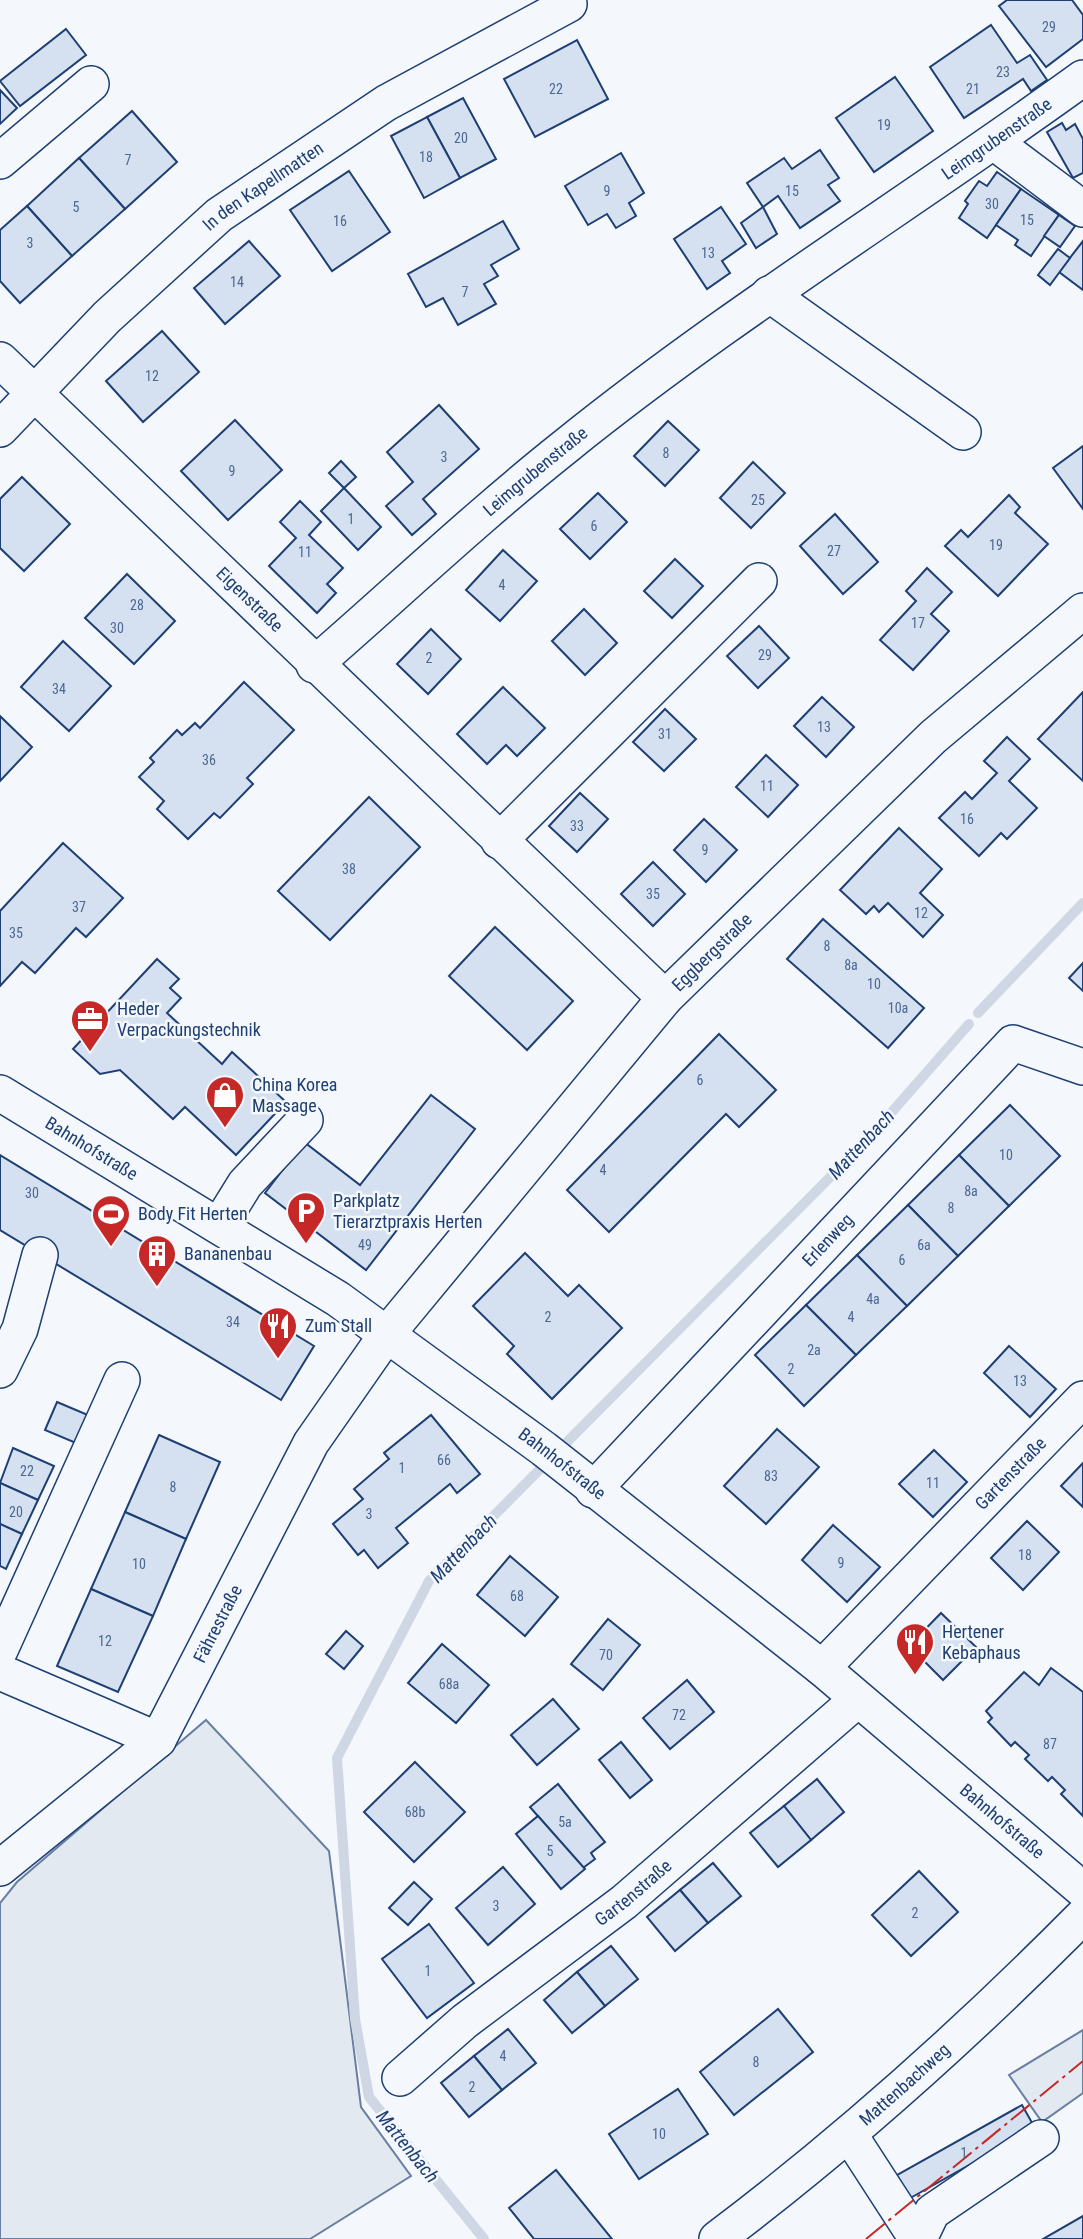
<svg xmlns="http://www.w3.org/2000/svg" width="1083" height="2239" font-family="'Roboto Condensed',sans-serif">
	<rect width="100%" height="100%" fill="#f4f7fb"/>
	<g fill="#e3e9f0" stroke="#687fa3" stroke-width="2">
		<polygon points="206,1720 329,1851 361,2107 411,2176 310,2239 0,2239 0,1903 17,1882"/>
		<polygon points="1083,2030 1083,2093 1042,2122 1009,2075"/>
	</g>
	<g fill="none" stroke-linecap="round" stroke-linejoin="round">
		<g stroke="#cfd7e4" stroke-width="10">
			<polyline points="978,1013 1083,903"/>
			<polyline points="484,2239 369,2097 355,2019 337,1758 429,1581 869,1138 969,1024"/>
		</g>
	</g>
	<g fill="#d5e0f0" stroke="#1d3f73" stroke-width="2">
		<polygon points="1007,0 1072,0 1083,15 1083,39 1046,67 999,6"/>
		<polygon points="991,25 1017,63 1030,55 1047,80 1031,91 1023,79 964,118 930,67"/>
		<polygon points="66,29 86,55 20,106 0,81"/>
		<polygon points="577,40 608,99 535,137 504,79"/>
		<polygon points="895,77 933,131 874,172 836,118"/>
		<polygon points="0,90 17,108 0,124"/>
		<polygon points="463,98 496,159 460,178 427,117"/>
		<polygon points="132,111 177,162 125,209 79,158"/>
		<polygon points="427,117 460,178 424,198 391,136"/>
		<polygon points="1062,123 1066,130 1075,124 1083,139 1083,173 1073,178 1047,132"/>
		<polygon points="820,150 839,178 828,185 840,201 800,228 778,196 763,207 747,183 784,158 792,169"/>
		<polygon points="621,153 644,193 629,203 636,216 616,228 607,214 588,225 565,186"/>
		<polygon points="79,158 125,209 72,256 27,206"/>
		<polygon points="349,171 390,232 332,271 290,210"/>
		<polygon points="997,172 1021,189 987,238 959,218 968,204 965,201 979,181 987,186"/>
		<polygon points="1021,189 1059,215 1031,256 1015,245 1018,240 996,225"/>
		<polygon points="27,206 72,256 20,303 0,281 0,230"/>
		<polygon points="721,207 746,244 722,261 730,273 707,289 674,239"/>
		<polygon points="763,207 777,234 756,248 741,223"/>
		<polygon points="1059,215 1075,226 1060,247 1044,236"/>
		<polygon points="503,221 519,249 491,265 498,276 484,284 496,304 458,325 443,298 426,307 408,274"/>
		<polygon points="249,241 280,276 225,324 194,288"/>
		<polygon points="1083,241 1083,290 1059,272"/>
		<polygon points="1058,249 1070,258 1050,285 1038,275"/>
		<polygon points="162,331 199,372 143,422 106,381"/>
		<polygon points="439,405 479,449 423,499 436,514 412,535 386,506 413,482 387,452"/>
		<polygon points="235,420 282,470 228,520 181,471"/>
		<polygon points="668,421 699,450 665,486 634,456"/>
		<polygon points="1083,446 1083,509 1053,468"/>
		<polygon points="341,461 356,477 344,488 329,473"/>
		<polygon points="753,462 785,493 751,528 720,498"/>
		<polygon points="22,477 70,524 24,571 0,548 0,499"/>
		<polygon points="344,488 381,527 358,550 321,511"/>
		<polygon points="598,493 627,522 590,559 560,529"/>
		<polygon points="1009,495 1020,507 1015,513 1048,544 998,596 945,546 961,530 968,537"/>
		<polygon points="300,501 321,522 309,535 343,568 327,584 336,593 317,613 269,566 296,538 280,522"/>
		<polygon points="835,514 878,562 843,594 800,546"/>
		<polygon points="503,550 537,581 500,621 466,590"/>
		<polygon points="675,559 703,586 672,618 644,591"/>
		<polygon points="927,568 952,592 931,614 949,631 913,670 880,640 916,601 906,591"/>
		<polygon points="127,574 175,621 134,664 85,618"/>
		<polygon points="584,609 617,643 585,675 552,641"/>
		<polygon points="759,626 789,658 758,688 727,656"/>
		<polygon points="431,629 461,659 428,694 397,664"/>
		<polygon points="63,641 111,686 69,731 21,687"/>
		<polygon points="244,682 294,730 247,778 253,784 220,818 214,813 188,839 157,809 164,801 139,777 154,762 150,758 177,730 182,735 195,723 200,728"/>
		<polygon points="503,687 545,728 517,756 506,745 487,764 457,734"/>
		<polygon points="1083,692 1083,781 1038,739"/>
		<polygon points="822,697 854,727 826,757 794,726"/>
		<polygon points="665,709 696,739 664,771 633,742"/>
		<polygon points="0,716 32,747 0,781"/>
		<polygon points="1007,737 1030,759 1009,781 1037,808 1007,839 1001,833 979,856 939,818 965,792 972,799 997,773 984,761"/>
		<polygon points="766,755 798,785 768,817 736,787"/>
		<polygon points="580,793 608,819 577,852 549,826"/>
		<polygon points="369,797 420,847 330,940 278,891"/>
		<polygon points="704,819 737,850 706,882 674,850"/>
		<polygon points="899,828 942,869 920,893 943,915 923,937 888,903 879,912 874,906 866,914 840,890"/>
		<polygon points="63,843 123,898 86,937 76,928 35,973 22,962 0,986 0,911"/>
		<polygon points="653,862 685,894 653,926 621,894"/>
		<polygon points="823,919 924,1008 888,1048 787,959"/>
		<polygon points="495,927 573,1001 527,1050 449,976"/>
		<polygon points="157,959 179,979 170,988 181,998 167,1013 222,1064 232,1052 286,1102 236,1155 185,1107 173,1119 120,1070 100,1074 73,1049"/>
		<polygon points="1083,963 1083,991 1069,978"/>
		<polygon points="719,1034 776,1090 739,1127 726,1114 609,1232 567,1190"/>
		<polygon points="431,1095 475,1129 366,1270 265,1193 304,1142 360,1185"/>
		<polygon points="1010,1105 1060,1156 1009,1206 959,1155"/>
		<polygon points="0,1155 314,1346 281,1400 0,1230"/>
		<polygon points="959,1155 1009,1206 958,1256 908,1205"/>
		<polygon points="908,1205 958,1256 907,1306 857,1255"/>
		<polygon points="525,1253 568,1296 579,1285 622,1328 552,1399 507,1354 514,1346 473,1306"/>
		<polygon points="857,1255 907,1306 856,1355 806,1305"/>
		<polygon points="806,1305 856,1355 804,1406 755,1355"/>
		<polygon points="1009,1346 1056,1389 1030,1417 984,1373"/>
		<polygon points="57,1402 95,1418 83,1446 45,1430"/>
		<polygon points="431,1415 480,1474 457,1493 450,1484 396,1528 408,1543 378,1568 364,1550 358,1555 333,1524 363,1499 354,1489 389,1459 384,1453"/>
		<polygon points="777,1429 819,1467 766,1524 724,1486"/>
		<polygon points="159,1435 220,1462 186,1539 125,1512"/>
		<polygon points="13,1448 54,1466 38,1500 0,1483"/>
		<polygon points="934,1450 967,1482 933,1517 899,1484"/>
		<polygon points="1083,1463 1083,1507 1061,1486"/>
		<polygon points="0,1483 38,1500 22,1534 0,1524"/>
		<polygon points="125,1512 186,1539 153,1616 91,1589"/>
		<polygon points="1027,1521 1059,1552 1023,1590 991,1558"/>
		<polygon points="0,1524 22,1534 6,1569 0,1566"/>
		<polygon points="833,1525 880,1567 847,1602 802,1560"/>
		<polygon points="510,1556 558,1597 525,1636 477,1595"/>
		<polygon points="91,1589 153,1616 118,1692 57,1666"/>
		<polygon points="941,1613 976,1647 943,1680 909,1646"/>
		<polygon points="608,1619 640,1645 603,1690 571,1664"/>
		<polygon points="346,1631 363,1646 344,1669 326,1654"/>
		<polygon points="442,1644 489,1685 456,1723 408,1683"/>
		<polygon points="1051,1668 1083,1692 1083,1816 1061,1794 1065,1790 1052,1777 1048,1781 1025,1759 1029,1755 1015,1742 1011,1746 988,1722 992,1718 986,1711 1024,1672 1039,1685"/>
		<polygon points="687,1680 714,1712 670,1749 643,1718"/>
		<polygon points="553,1699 579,1729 537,1765 511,1735"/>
		<polygon points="621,1742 652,1780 630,1798 599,1760"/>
		<polygon points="415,1762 465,1812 414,1862 364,1812"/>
		<polygon points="817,1779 844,1812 811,1840 784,1806"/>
		<polygon points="558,1784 605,1842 591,1853 595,1859 583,1868 530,1807"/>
		<polygon points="784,1806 811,1840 778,1867 750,1833"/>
		<polygon points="538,1816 585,1869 561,1889 516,1834"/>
		<polygon points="713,1863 741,1896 708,1923 680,1890"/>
		<polygon points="503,1867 535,1904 488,1945 456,1908"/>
		<polygon points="919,1871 958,1912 911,1956 872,1915"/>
		<polygon points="414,1882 432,1899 408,1925 389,1908"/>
		<polygon points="680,1890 708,1923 675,1951 647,1917"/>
		<polygon points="429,1924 474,1983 427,2018 382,1959"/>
		<polygon points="611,1946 638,1979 605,2006 577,1972"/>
		<polygon points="577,1972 605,2006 572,2033 544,2000"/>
		<polygon points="778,2009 813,2052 734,2115 700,2072"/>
		<polygon points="508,2029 536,2063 502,2090 474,2056"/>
		<polygon points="474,2056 502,2090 469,2117 441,2083"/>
		<polygon points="678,2089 708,2134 639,2179 609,2134"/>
		<polygon points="1022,2105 1035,2128 905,2201 892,2178"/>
		<polygon points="556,2170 612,2239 534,2239 509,2208"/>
		<polygon points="1083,2216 1083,2239 1043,2239"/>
	</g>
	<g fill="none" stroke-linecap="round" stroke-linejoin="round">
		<defs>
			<g id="minor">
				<polyline points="994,142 1083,209"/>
				<polyline points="0,161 91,84"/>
				<polyline points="769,294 963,432"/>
				<path id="s1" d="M0,360L665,998"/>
				<path id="s2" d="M0,429L107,317L219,215L386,103L569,4"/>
				<path id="s3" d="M314,665C398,592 479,515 566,446C731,313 912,202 1083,78"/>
				<polyline points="499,841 759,581"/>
				<path id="s4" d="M0,1093L338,1299L544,1449L822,1668L1083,1890"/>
				<polyline points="219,1226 245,1184 305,1120"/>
				<polyline points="0,1370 20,1329 40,1255"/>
				<path id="s5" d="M593,1490L1013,1043L1083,1067"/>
				<polyline points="0,1650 122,1380"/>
				<path id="s6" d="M822,1668L1083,1399"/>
				<polyline points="0,1672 158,1740"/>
				<path id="s7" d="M0,1868L158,1740L311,1443L387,1334L665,998L933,737L1083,611"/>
				<path id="s8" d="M400,2078L465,2021L624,1902L857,1700"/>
				<polyline points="849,2134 917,2239"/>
				<path id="s9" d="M717,2239C847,2141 968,2032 1083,1916"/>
				<polyline points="919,2239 932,2212 1041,2138"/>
			</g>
		</defs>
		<use href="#minor" stroke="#1d3f73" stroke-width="38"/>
		<use href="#minor" stroke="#f4f7fb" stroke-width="35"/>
		<polyline stroke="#c62828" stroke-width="2" stroke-dasharray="24 5 3.5 5" stroke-linecap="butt" points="866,2239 1083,2061"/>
	</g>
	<defs>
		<symbol id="office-pin" viewBox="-11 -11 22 30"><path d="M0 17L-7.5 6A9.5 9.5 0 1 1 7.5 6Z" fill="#c62828" stroke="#f4f7fb"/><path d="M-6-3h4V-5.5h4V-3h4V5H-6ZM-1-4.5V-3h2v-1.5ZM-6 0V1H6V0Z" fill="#fff"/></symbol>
		<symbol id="shop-pin" viewBox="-11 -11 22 30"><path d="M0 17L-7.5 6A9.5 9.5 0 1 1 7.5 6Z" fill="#c62828" stroke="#f4f7fb"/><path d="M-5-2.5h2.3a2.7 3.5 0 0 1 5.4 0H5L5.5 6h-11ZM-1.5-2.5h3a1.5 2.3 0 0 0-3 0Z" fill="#fff"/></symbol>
		<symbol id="parking-pin" viewBox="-11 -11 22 30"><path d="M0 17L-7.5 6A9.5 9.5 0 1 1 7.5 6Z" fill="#c62828" stroke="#f4f7fb"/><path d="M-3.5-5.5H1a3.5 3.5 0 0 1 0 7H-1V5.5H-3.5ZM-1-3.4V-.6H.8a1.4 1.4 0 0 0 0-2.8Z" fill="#fff"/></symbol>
		<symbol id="stadium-pin" viewBox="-11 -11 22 30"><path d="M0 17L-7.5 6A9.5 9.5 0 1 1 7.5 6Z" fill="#c62828" stroke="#f4f7fb"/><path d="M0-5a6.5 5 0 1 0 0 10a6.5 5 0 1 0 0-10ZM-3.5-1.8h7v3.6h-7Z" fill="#fff"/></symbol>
		<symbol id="building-pin" viewBox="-11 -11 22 30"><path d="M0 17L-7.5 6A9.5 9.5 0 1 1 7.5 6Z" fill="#c62828" stroke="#f4f7fb"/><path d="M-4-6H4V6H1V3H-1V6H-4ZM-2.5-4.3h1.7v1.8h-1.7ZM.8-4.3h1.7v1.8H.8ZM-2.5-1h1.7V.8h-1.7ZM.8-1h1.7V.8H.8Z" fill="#fff"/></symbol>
		<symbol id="restaurant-pin" viewBox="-11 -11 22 30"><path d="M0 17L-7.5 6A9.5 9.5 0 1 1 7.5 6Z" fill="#c62828" stroke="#f4f7fb"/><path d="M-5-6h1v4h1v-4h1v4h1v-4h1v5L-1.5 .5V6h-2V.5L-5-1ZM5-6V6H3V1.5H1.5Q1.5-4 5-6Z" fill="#fff"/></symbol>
	</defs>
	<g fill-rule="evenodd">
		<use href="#office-pin" x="68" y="997" width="44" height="60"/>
		<use href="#shop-pin" x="203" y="1073" width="44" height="60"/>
		<use href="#parking-pin" x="284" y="1189" width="44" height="60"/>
		<use href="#stadium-pin" x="89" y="1192" width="44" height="60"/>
		<use href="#building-pin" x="135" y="1232" width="44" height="60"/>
		<use href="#restaurant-pin" x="256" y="1304" width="44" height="60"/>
		<use href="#restaurant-pin" x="893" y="1620" width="44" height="60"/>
	</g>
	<g text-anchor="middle" stroke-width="5" stroke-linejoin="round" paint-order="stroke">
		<g font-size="14" fill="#4b6792">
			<text x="1049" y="32">29</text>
			<text x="1003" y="77">23</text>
			<text x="556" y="94">22</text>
			<text x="973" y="94">21</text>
			<text x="884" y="130">19</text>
			<text x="461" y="143">20</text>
			<text x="426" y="162">18</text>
			<text x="128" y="165">7</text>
			<text x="607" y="196">9</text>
			<text x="792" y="196">15</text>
			<text x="992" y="209">30</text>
			<text x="76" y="212">5</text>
			<text x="1027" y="225">15</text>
			<text x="340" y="226">16</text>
			<text x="30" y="248">3</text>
			<text x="708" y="258">13</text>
			<text x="237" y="287">14</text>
			<text x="465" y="297">7</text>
			<text x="152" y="381">12</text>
			<text x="666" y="458">8</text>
			<text x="444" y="462">3</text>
			<text x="232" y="476">9</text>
			<text x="758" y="505">25</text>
			<text x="351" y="524">1</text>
			<text x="594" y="531">6</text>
			<text x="996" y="550">19</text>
			<text x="834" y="556">27</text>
			<text x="305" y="557">11</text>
			<text x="502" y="590">4</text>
			<text x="137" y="610">28</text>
			<text x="918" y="628">17</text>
			<text x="117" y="633">30</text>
			<text x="765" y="660">29</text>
			<text x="429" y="663">2</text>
			<text x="59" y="694">34</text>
			<text x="824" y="732">13</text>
			<text x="665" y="739">31</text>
			<text x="209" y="765">36</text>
			<text x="767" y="791">11</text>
			<text x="967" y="824">16</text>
			<text x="577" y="831">33</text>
			<text x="705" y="855">9</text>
			<text x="349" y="874">38</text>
			<text x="653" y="899">35</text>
			<text x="79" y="912">37</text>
			<text x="921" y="918">12</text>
			<text x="16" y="938">35</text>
			<text x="827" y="951">8</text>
			<text x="851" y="970">8a</text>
			<text x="874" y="989">10</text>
			<text x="898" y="1013">10a</text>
			<text x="700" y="1085">6</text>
			<text x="1006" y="1160">10</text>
			<text x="603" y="1175">4</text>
			<text x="971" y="1196">8a</text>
			<text x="32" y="1198">30</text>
			<text x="951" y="1213">8</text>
			<text x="365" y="1250">49</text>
			<text x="924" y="1250">6a</text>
			<text x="902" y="1265">6</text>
			<text x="873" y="1304">4a</text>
			<text x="548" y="1322">2</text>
			<text x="851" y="1322">4</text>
			<text x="233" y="1327">34</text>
			<text x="814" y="1355">2a</text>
			<text x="791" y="1374">2</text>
			<text x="1020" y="1386">13</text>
			<text x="444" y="1465">66</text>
			<text x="402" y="1473">1</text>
			<text x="27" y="1476">22</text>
			<text x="771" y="1481">83</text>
			<text x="933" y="1488">11</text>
			<text x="173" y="1492">8</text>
			<text x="16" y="1517">20</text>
			<text x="369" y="1519">3</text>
			<text x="1025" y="1560">18</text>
			<text x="841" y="1568">9</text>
			<text x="139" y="1569">10</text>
			<text x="517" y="1601">68</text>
			<text x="105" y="1646">12</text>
			<text x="606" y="1660">70</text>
			<text x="449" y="1689">68a</text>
			<text x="679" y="1720">72</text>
			<text x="1050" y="1749">87</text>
			<text x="415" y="1817">68b</text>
			<text x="565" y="1827">5a</text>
			<text x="550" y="1856">5</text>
			<text x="496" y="1911">3</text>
			<text x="915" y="1918">2</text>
			<text x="428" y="1976">1</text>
			<text x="503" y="2061">4</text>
			<text x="756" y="2067">8</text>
			<text x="472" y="2092">2</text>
			<text x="659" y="2139">10</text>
			<text x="964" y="2158">1</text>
		</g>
		<g font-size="18" fill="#1d3f73" stroke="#f4f7fb">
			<text dy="6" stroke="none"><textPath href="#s3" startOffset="863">Leimgrubenstraße</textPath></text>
			<text dy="6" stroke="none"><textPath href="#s2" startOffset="359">In den Kapellmatten</textPath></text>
			<text dy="6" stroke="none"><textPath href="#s3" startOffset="294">Leimgrubenstraße</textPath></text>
			<text dy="6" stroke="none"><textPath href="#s1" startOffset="346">Eigenstraße</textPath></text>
			<text dy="6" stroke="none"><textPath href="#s7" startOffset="1172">Eggbergstraße</textPath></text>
			<text dy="6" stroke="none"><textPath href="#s4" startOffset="107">Bahnhofstraße</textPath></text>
			<text dy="6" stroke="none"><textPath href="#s5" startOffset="343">Erlenweg</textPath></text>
			<text dy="6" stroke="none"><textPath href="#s4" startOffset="674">Bahnhofstraße</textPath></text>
			<text dy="6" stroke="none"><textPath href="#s6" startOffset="271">Gartenstraße</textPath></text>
			<text dy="6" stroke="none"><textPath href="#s7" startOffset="334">Fährestraße</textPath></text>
			<text dy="6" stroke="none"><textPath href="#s4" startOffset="1241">Bahnhofstraße</textPath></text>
			<text dy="6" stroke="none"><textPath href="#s8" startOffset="298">Gartenstraße</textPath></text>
			<text dy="6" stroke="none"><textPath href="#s9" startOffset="243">Mattenbachweg</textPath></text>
		</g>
		<g font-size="18" fill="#1d3f73" stroke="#f4f7fb" text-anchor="start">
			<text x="117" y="1015">Heder<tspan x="117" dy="21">Verpackungstechnik</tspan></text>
			<text x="252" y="1091">China Korea<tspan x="252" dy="21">Massage</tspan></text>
			<text x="333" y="1207">Parkplatz<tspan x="333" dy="21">Tierarztpraxis Herten</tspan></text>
			<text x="138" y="1220">Body Fit Herten</text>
			<text x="184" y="1260">Bananenbau</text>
			<text x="305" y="1332">Zum Stall</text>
			<text x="942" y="1638">Hertener<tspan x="942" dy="21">Kebaphaus</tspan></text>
		</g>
		<g font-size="19" font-style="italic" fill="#1d3f73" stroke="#f4f7fb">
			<text transform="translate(861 1144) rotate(-47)" y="7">Mattenbach</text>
			<text transform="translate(463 1548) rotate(-46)" y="7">Mattenbach</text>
			<text transform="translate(408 2146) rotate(51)" y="7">Mattenbach</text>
		</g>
	</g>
</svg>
